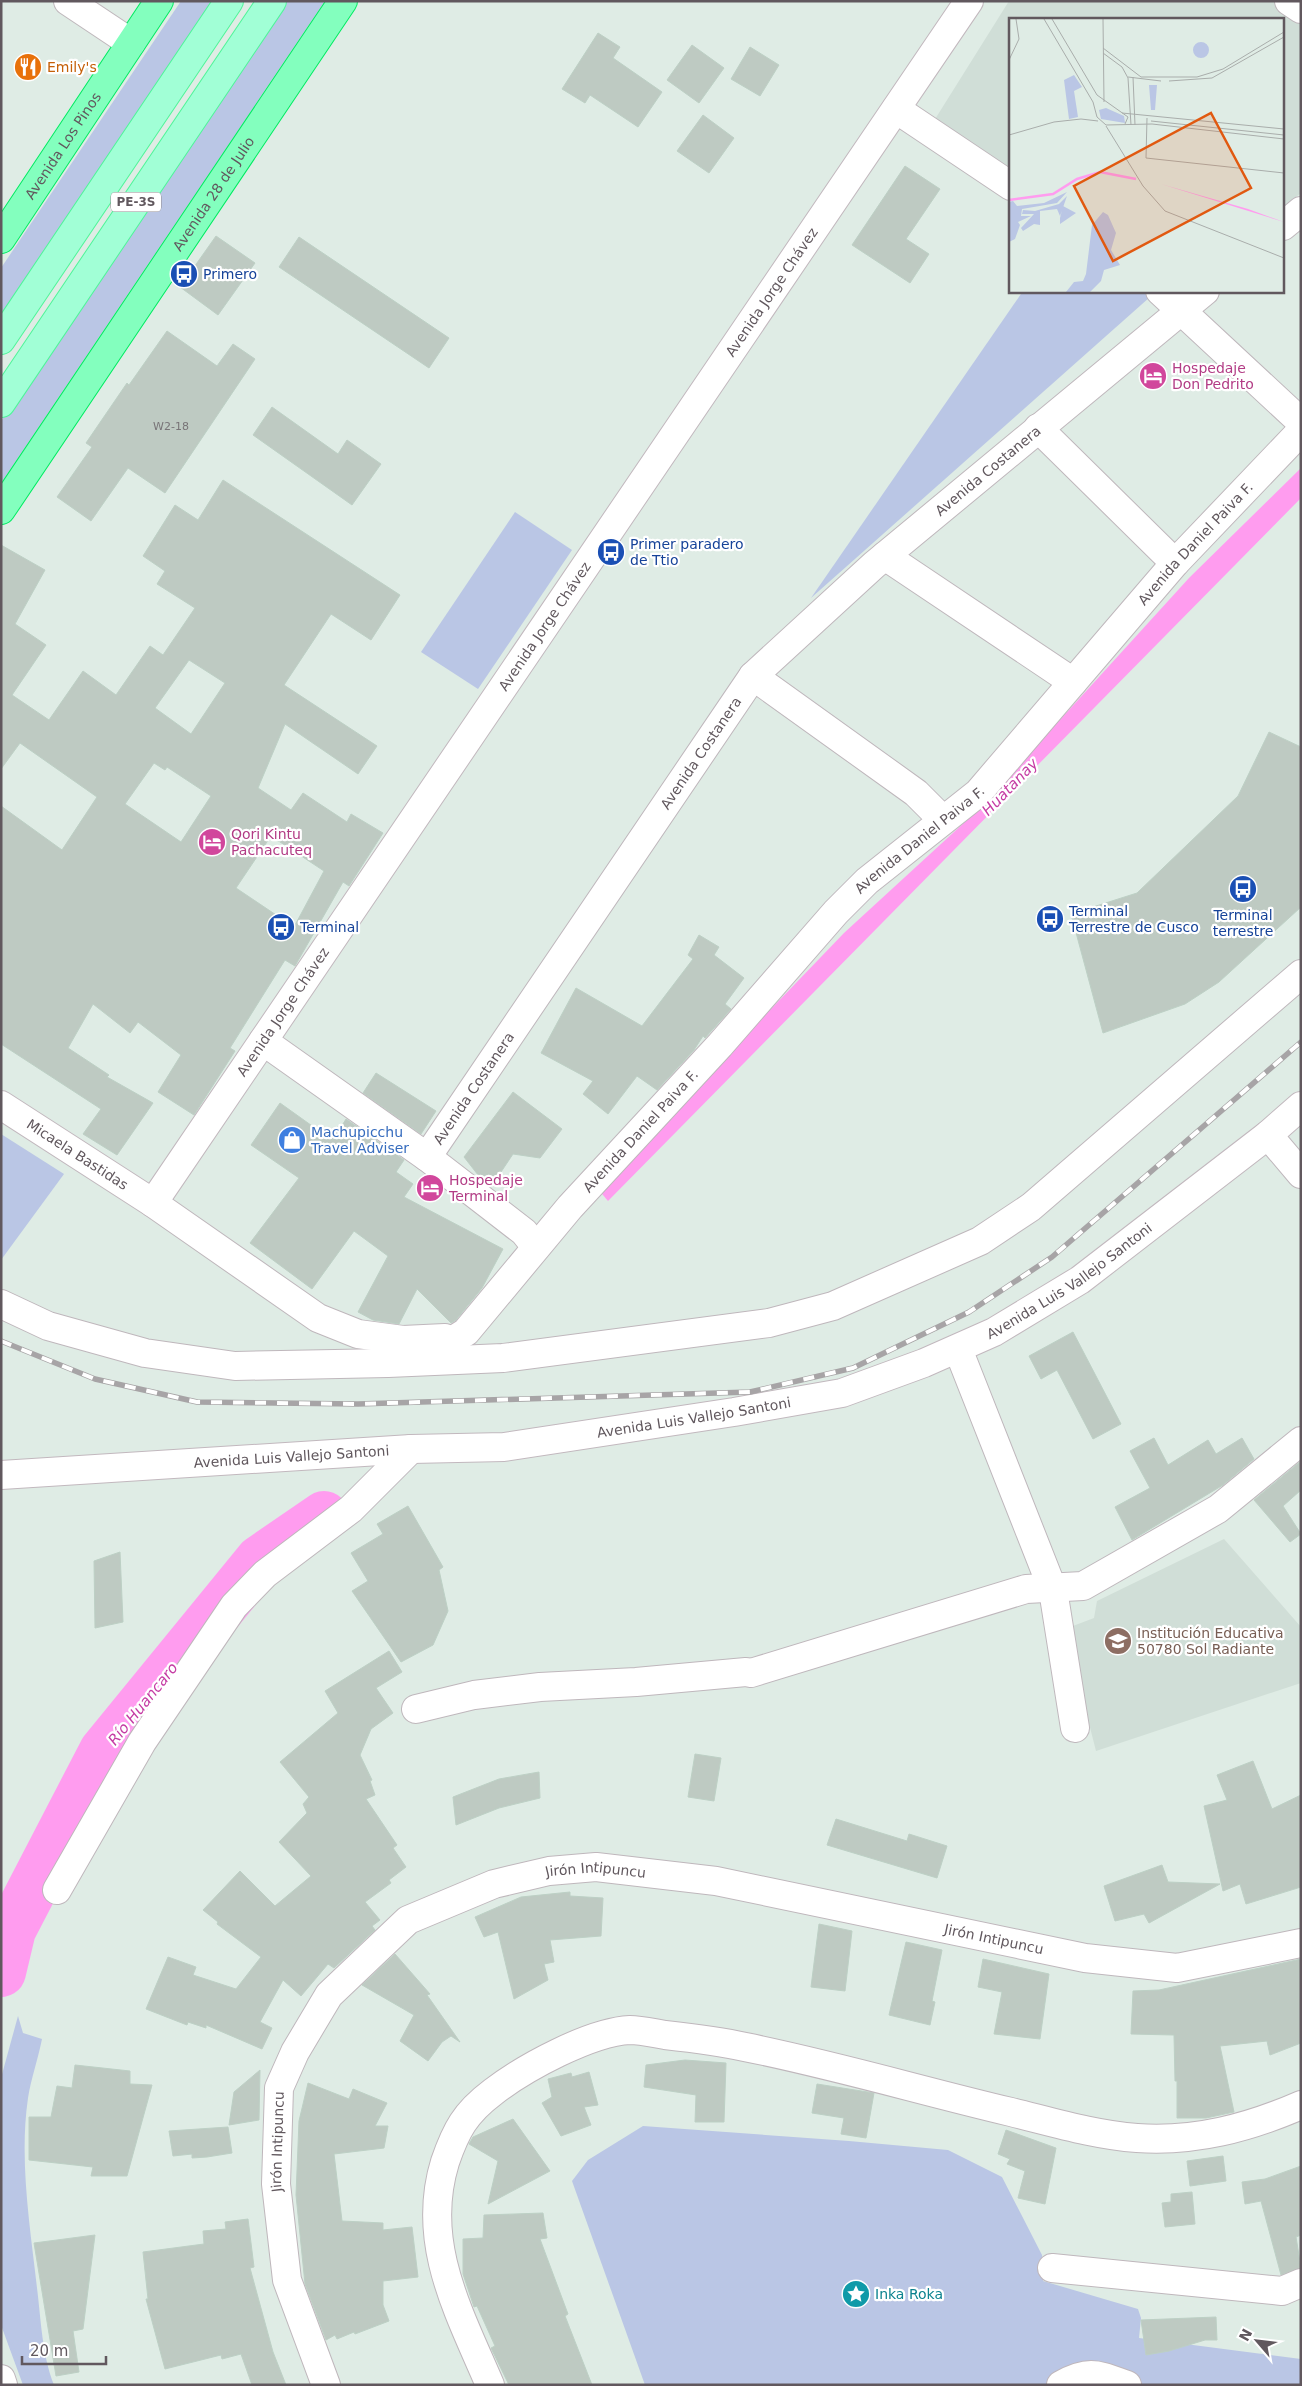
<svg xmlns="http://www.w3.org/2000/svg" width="1302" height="2386" font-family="'DejaVu Sans',sans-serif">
	<rect width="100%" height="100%" fill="#dfece5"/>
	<g fill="#d0ded7">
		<polygon points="1009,1 1274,1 1301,19 1301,193 1283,207 1283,19 1011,19 1011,178 932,124"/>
		<polygon points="1224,1539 1301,1627 1301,1683 1096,1751 1065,1629 1094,1618 1097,1601"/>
	</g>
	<g fill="#bac6e5">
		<polygon points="181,1 217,1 1,321 1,268"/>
		<polygon points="284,1 325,1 1,483 1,421"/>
		<polygon points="1023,291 1140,291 1150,297 811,598"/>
		<polygon points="515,512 572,550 478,689 421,652"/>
		<polygon points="1,1134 64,1174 1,1260"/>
		<path d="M18,2016L23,2033L42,2039C38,2059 31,2079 28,2098C19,2160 30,2226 37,2288C41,2319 42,2355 54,2385H23L1,2325V2078Z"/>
		<polygon points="643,2126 849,2141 948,2150 1002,2177 1042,2255 1043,2281 1138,2309 1141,2318 1139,2338 1301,2359 1301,2385 645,2385 572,2181 588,2160"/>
	</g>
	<polygon fill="#ff9cef" points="1301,468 1301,498 608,1201 598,1189 844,933 978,810 1189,578"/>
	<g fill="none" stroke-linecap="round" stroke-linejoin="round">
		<polyline stroke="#ff9cef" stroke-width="50" points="1,1972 11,1930 104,1751 260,1560 324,1516"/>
	</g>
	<g fill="#becac2" stroke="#bdd0c5" fill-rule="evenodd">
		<polygon points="598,33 620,47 613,58 662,92 638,127 590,95 585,103 562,89"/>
		<polygon points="692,45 724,68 699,103 667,80"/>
		<polygon points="750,47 779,65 760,96 731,79"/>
		<polygon points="703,115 734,138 709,173 677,151"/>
		<polygon points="905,166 940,189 906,239 929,254 910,283 852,245"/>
		<polygon points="216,236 255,263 218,315 180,287"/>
		<polygon points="299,237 449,338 429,368 279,267"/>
		<polygon points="167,331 217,366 233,344 255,359 165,493 128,468 91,521 57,497 92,447 86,443 127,383 129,385"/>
		<polygon points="272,407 338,454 347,440 381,464 352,505 253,435"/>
		<path d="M223,480L400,595L371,640L331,614L284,685L377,746L358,774L285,724L258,788L291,810L303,793L347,822L351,814L383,833L349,886L343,882L295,966L285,960L230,1048L235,1051L194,1115L158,1092L181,1055L138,1022L130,1033L93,1004L68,1048L109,1075L107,1077L153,1103L117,1155L83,1134L101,1109L1,1044V806L62,850L97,797L20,743L1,769V545L45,570L15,624L46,645L12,695L49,720L83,671L116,695L150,646L163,655L195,608L157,584L165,571L143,556L175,505L198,520ZM189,660L225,683L191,734L155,708ZM154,763L165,770L167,767L211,796L181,842L125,804ZM271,836L324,871L294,927L236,888Z"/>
		<polygon points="1269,732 1301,747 1301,907 1219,982 1185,1004 1103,1033 1071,914 1137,893 1238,796"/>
		<polygon points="699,935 719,947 714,955 744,978 725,1004 731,1009 705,1038 703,1036 694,1050 657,1090 637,1076 608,1114 583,1094 593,1081 541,1053 576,988 642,1026 693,959 688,955"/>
		<polygon points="376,1073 436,1111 421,1134 363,1093"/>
		<polygon points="513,1092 562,1129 540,1158 513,1154 491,1187 482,1180 464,1157"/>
		<polygon points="280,1103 329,1138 337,1127 340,1129 346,1119 404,1160 396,1172 413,1184 404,1197 503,1249 482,1288 456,1320 451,1323 417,1289 399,1324 373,1320 358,1312 388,1256 354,1231 312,1289 250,1243 299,1178 251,1145"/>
		<polygon points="1073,1332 1121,1424 1093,1439 1057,1370 1041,1379 1029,1356"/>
		<polygon points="1154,1438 1168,1465 1208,1440 1216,1454 1242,1438 1254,1459 1223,1485 1132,1540 1115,1507 1150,1488 1130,1451"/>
		<polygon points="1301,1461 1301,1490 1283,1506 1301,1534 1290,1542 1254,1500"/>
		<polygon points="408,1506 443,1567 439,1570 448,1611 433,1645 401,1662 352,1591 368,1581 351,1553 383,1534 377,1524"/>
		<polygon points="120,1552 123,1622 95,1628 94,1561"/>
		<polygon points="389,1651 402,1672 376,1688 393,1713 371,1729 360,1755 372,1780 370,1781 375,1795 366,1799 397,1845 393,1848 406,1867 389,1880 391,1883 365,1902 380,1920 372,1926 375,1930 334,1968 328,1964 301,1996 283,1980 260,2022 272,2028 262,2049 206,2025 206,2028 188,2022 187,2025 146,2009 168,1957 196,1967 193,1975 236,1989 261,1957 217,1924 218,1922 203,1910 240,1871 275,1906 311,1876 279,1842 307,1813 303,1804 309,1797 280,1762 338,1713 325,1691"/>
		<polygon points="695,1754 721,1758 714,1801 688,1797"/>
		<polygon points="1253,1761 1272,1809 1301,1795 1301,1887 1246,1904 1240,1884 1223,1891 1204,1806 1227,1800 1217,1775"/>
		<polygon points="539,1772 540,1798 499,1808 456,1825 453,1797 499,1779"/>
		<polygon points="836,1819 907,1841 909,1834 947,1846 937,1878 827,1845"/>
		<polygon points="1162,1865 1168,1882 1220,1884 1149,1923 1144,1914 1115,1921 1104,1886"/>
		<polygon points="570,1892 570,1896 603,1898 601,1936 550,1940 554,1962 544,1964 548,1980 514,1999 498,1932 484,1937 475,1917 521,1897"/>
		<polygon points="819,1924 852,1931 845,1991 811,1987"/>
		<polygon points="906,1942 942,1950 932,2001 935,2002 930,2025 889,2015"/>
		<polygon points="395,1954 430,1994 427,1995 460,2042 451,2036 442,2042 428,2061 400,2041 414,2015 362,1985"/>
		<polygon points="983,1959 1049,1974 1040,2039 994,2034 1002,1992 978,1987"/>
		<polygon points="1301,1959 1301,2043 1270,2055 1267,2041 1220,2046 1234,2112 1206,2118 1177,2118 1177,2081 1175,2081 1174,2035 1131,2034 1133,1991 1159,1990"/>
		<polygon points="685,2060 726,2063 724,2122 695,2122 696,2095 644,2087 646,2065"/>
		<polygon points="75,2065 130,2071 130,2084 152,2085 127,2176 91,2176 93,2167 29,2160 29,2117 51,2117 57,2086 72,2088"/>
		<polygon points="260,2070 259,2120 229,2125 234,2092"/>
		<polygon points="589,2072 598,2105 584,2107 591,2125 561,2136 542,2103 552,2097 548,2079 571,2073 572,2077"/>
		<polygon points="308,2083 349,2099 353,2089 387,2103 375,2126 388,2126 384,2148 334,2154 342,2221 383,2223 383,2230 412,2227 418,2277 383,2281 383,2305 389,2321 355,2334 354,2332 337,2339 335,2335 326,2340 305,2284 296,2195 299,2121"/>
		<polygon points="817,2084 874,2093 866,2138 841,2134 844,2118 812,2113"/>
		<polygon points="513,2119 550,2171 488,2204 498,2161 469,2144 473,2137"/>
		<polygon points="228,2127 232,2153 207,2157 192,2158 192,2154 173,2156 169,2131"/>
		<polygon points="1006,2130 1056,2148 1045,2204 1018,2198 1025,2171 1007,2164 1010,2159 998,2154"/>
		<polygon points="1223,2156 1226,2181 1190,2186 1187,2161"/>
		<polygon points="1301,2166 1301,2235 1296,2237 1301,2268 1281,2275 1261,2201 1245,2204 1242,2182 1265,2179"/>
		<polygon points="1192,2192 1195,2224 1165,2227 1162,2203 1171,2202 1171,2194"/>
		<polygon points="543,2213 547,2238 540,2239 568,2314 565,2316 592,2385 509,2385 491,2348 495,2346 477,2306 474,2307 463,2274 463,2239 483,2238 484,2215"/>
		<polygon points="248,2219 254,2267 250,2268 273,2352 286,2385 252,2385 241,2354 222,2359 221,2355 165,2369 146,2299 148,2299 143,2252 204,2244 203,2231 226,2229 225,2222"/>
		<polygon points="95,2235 83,2329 73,2331 79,2372 56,2376 34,2243"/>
		<polygon points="1216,2317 1217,2340 1205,2340 1169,2351 1146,2355 1141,2320"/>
	</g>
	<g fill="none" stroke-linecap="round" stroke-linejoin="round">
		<defs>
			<g id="street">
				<polyline points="68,1 131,43"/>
				<polyline points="1289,1 1301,9"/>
				<polyline points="896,109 1011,186"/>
				<polyline points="1283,226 1301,211"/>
				<polyline points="1160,291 1301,422"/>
				<polyline points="1038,428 1175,563"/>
				<polyline points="885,556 1073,682"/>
				<polyline points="753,676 916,793 943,820"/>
				<path id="s1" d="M263,1041L427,1157L753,676L874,565L1205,291"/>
				<polyline points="1268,1135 1301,1174"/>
				<polyline points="427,1157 524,1232 536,1247"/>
				<polyline points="153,1203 318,1318 358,1334 403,1340 445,1338"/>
				<polyline points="1,1304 48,1326 145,1353 235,1366 388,1363 503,1358 769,1323 833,1306 980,1241 1031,1207 1301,974"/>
				<polyline points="958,1349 1053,1590 1075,1728"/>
				<path id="s2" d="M420,1355L442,1347L466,1332L570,1207L720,1045L836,912L867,881L978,793L1175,563L1301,431"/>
				<polyline points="416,1709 474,1695 540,1687 636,1682 746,1672 751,1673 1026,1589 1083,1586 1218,1509 1301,1441"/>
				<polyline points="57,1890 142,1742 234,1606 265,1574 351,1509 411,1449"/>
				<polyline points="1052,2268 1282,2291 1301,2283"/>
				<polyline points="1,2379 3,2385"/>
				<path id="s3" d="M326,2385L287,2280L276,2184L279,2088L295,2052L329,1995L408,1920L494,1884L549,1871L596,1867L716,1881L1085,1958L1177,1968L1301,1943"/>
				<path d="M490,2385C459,2312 420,2243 445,2162C456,2130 465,2113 493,2092C524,2068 590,2032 630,2030C641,2030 653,2033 665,2035C692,2038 718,2041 745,2047C835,2065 922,2091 1011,2112C1052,2122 1095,2135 1137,2138C1195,2142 1248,2128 1301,2105"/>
				<path d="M1061,2385C1090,2369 1098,2375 1127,2385"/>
			</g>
			<g id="secondary">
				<path id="s4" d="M1,1105L153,1203L969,1"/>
				<path id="s5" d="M1,1475L411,1449L504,1447L734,1412L842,1393L924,1363L994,1332L1080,1280L1268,1135L1301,1106"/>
			</g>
			<g id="primary">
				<polyline points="1,340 229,1"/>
				<polyline points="1,403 272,1"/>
			</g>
			<g id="highway">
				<path id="s6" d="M1,239L159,1"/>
				<path id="s7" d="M1,510L343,1"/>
			</g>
		</defs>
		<use href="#street" stroke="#bfb7bc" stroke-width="30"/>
		<use href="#secondary" stroke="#c2b8be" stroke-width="30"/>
		<use href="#primary" stroke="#4ff599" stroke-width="30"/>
		<use href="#highway" stroke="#00eb61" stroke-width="30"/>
		<use href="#street" stroke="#fff" stroke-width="28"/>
		<use href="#secondary" stroke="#fff" stroke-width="28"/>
		<use href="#primary" stroke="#a1ffd6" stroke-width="28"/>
		<use href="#highway" stroke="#83ffbe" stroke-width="28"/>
		<defs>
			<polyline id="rail" points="1,1341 95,1379 197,1402 358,1404 750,1392 853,1368 969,1312 1052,1257 1301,1042"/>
		</defs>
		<use href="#rail" stroke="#a7a4a6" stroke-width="5.5"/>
		<use href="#rail" stroke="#fff" stroke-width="4" stroke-dasharray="11" stroke-linecap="butt"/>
	</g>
	<defs>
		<symbol id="restaurant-disc" viewBox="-11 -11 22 22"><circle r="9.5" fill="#e8710a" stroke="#fff"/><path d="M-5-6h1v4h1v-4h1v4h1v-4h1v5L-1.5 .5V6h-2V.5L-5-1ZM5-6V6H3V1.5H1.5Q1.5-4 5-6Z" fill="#fff"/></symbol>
		<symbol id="bus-disc" viewBox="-11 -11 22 22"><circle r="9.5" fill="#1a4fb4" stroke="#fff"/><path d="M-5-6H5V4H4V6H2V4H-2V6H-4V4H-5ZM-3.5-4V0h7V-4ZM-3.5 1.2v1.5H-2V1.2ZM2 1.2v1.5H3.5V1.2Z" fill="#fff"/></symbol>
		<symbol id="hotel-disc" viewBox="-11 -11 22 22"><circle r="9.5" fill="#d1479c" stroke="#fff"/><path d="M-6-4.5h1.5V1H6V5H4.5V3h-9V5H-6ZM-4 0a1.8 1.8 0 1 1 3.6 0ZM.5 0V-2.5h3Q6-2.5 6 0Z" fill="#fff"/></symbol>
		<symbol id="shop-disc" viewBox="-11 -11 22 22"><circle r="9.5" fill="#3f7fe0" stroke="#fff"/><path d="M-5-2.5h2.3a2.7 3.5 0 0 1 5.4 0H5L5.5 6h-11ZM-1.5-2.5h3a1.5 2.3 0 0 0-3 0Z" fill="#fff"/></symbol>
		<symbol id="school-disc" viewBox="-11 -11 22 22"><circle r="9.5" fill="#8d6e63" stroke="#fff"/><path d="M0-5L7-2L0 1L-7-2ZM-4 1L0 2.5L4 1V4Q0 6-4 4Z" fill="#fff"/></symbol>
		<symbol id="sight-disc" viewBox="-11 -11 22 22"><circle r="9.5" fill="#0f9aa8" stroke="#fff"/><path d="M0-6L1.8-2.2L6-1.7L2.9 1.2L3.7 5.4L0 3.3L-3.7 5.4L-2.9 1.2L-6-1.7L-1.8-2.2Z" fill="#fff"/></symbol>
	</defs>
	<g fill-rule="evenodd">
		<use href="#restaurant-disc" x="12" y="51" width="32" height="32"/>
		<use href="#bus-disc" x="168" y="258" width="32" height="32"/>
		<use href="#hotel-disc" x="1137" y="360" width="32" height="32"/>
		<use href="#bus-disc" x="595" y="536" width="32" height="32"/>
		<use href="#hotel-disc" x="196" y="826" width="32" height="32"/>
		<use href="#bus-disc" x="1227" y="873" width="32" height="32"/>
		<use href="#bus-disc" x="1034" y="903" width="32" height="32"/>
		<use href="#bus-disc" x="265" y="911" width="32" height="32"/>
		<use href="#shop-disc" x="276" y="1124" width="32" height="32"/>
		<use href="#hotel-disc" x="414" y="1172" width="32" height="32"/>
		<use href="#school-disc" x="1102" y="1625" width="32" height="32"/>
		<use href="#sight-disc" x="840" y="2278" width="32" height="32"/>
	</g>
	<g text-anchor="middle" stroke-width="4.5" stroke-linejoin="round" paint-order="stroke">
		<g font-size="11" fill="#787477">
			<text x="171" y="430">W2-18</text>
		</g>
		<rect fill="#fff" stroke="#908a8e" stroke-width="1" x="111" y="192.5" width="50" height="19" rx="4"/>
		<g font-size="12" font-weight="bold" fill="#61585e">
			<text x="136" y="206">PE-3S</text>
		</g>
		<g font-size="14" fill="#c56008" stroke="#fff" text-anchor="start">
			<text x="47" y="72">Emily's</text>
		</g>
		<g font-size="14" fill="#61585e" stroke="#fff">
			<text dy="5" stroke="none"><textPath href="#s6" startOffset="112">Avenida Los Pinos</textPath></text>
			<text dy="5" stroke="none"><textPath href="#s7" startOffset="381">Avenida 28 de Julio</textPath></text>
			<text dy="5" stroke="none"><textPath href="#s4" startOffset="1282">Avenida Jorge Chávez</textPath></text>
			<text dy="5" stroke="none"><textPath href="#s1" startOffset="1094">Avenida Costanera</textPath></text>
			<text dy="5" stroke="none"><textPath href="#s2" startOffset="1128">Avenida Daniel Paiva F.</textPath></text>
			<text dy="5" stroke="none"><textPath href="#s4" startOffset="878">Avenida Jorge Chávez</textPath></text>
			<text dy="5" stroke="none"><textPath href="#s1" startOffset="689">Avenida Costanera</textPath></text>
			<text dy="5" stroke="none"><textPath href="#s2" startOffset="722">Avenida Daniel Paiva F.</textPath></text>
			<text dy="5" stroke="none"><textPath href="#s4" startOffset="412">Avenida Jorge Chávez</textPath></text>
			<text dy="5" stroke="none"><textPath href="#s1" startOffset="284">Avenida Costanera</textPath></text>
			<text dy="5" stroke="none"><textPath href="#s2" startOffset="318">Avenida Daniel Paiva F.</textPath></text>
			<text dy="5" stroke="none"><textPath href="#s4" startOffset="91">Micaela Bastidas</textPath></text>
			<text dy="5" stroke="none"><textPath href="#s5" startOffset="1101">Avenida Luis Vallejo Santoni</textPath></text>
			<text dy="5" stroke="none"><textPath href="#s5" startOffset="696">Avenida Luis Vallejo Santoni</textPath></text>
			<text dy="5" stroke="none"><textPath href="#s5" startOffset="291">Avenida Luis Vallejo Santoni</textPath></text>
			<text dy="5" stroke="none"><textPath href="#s3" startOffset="716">Jirón Intipuncu</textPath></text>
			<text dy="5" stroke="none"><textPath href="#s3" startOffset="1121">Jirón Intipuncu</textPath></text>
			<text dy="5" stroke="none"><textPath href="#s3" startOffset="251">Jirón Intipuncu</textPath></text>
		</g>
		<g font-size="14" fill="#164399" stroke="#fff" text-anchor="start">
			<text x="203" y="279">Primero</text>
			<text x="630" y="549">Primer paradero<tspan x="630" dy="16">de Ttio</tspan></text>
			<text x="1069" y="916">Terminal<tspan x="1069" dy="16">Terrestre de Cusco</tspan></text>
			<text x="1243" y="920" text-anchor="middle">Terminal<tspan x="1243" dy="16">terrestre</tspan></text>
			<text x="300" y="932">Terminal</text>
		</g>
		<g font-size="14" fill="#b23c85" stroke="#fff" text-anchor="start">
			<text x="1172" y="373">Hospedaje<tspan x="1172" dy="16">Don Pedrito</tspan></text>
			<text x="231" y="839">Qori Kintu<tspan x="231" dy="16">Pachacuteq</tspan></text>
			<text x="449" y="1185">Hospedaje<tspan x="449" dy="16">Terminal</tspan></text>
		</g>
		<g font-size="14" fill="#366cbe" stroke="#fff" text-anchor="start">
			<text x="311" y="1137">Machupicchu<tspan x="311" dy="16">Travel Adviser</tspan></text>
		</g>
		<g font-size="14" fill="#785e54" stroke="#fff" text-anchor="start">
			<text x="1137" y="1638">Institución Educativa<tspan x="1137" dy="16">50780 Sol Radiante</tspan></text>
		</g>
		<g font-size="14" fill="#0d838f" stroke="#fff" text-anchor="start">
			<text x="875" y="2299">Inka Roka</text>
		</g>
		<g font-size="15" font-style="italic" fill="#c53ca4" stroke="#fff">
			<text transform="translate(1010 787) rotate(-46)" y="5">Huatanay</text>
			<text transform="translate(143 1704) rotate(-51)" y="5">Río Huancaro</text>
		</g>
	</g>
	<g transform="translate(1009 18)">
		<rect width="275" height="275" fill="#dfece5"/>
		<path d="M184 32a8 8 0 1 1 16 0a8 8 0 1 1-16 0ZM65,57L73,69L65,73L69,99L60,101L55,62ZM140,67H148L146,92H142ZM97,90L115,98L116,105L92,101L90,92ZM58,174L48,185L13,191L12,198H22L9,204L11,207L6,221L0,224V184L4,183L8,188L35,185ZM58,178L51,198L48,191L31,193V207L25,206L14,213L12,210L25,196H13L14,192L26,193L50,186ZM54,188L67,195L51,206V200ZM94,194L99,197L107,215L102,232L111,247L95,252L92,263L81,274H57L65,264L74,263L77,256L83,207Z" fill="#bac6e5"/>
		<path d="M152,166L239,191L275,204Z" fill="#ff9cef"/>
		<path fill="none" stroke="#ff9cef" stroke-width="2.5" d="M0,182L44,176L68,161L91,154L127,161"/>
		<path fill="none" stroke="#a9adab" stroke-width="1" d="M35,1L84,84L88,99L97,107L143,106L275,121M43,1L88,77L119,99L116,106M94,1L95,84M94,30L132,59H188L214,51L275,14M94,35L113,49L119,60L122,107M0,42L10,21L7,1M119,59L152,63M124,59L126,107M160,63L203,60L275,19M113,95L275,111M138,100L137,140L275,155M142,103L275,117M97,108L134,168L156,193L275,240M0,117L45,104L72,101L89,103"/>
		<path fill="#e15910" fill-opacity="0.15" stroke="#e15910" stroke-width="2.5" d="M202,95L242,170L104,243L65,168Z"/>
		<rect width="275" height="275" fill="none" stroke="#61585e" stroke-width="2.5"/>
	</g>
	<rect width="1302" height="2386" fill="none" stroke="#61585e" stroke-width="5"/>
	<g transform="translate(1257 2341) rotate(298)" stroke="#ffffff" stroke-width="4" paint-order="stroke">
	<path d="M0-4L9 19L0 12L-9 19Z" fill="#61585e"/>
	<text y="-8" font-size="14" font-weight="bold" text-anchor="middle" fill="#61585e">N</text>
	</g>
	<path d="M22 2356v8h84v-8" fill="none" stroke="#61585e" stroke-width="2.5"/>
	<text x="30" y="2356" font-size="15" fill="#61585e" stroke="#ffffff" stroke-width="4" paint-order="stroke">20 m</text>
</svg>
